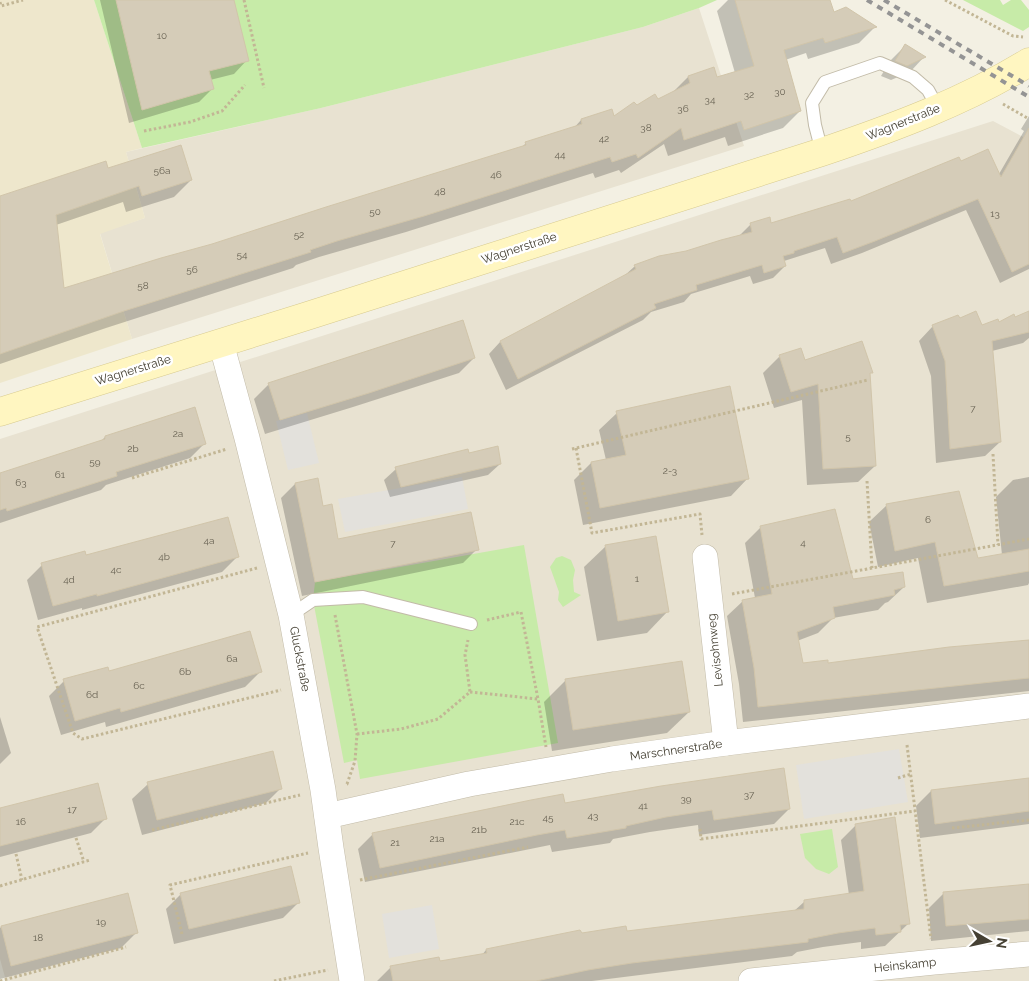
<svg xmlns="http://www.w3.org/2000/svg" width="1029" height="981" font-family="Raleway,sans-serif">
	<rect width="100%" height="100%" fill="#f3f0e3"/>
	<g fill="#e8e2d1">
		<polygon points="699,8 744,146 132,339 100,233 145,218 126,152 321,108 643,27"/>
		<polygon points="993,121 1029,140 1029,981 6,981 0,959 0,439"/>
	</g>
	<polygon fill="#eee7cc" points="0,0 94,0 142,148 126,152 145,218 100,234 132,339 0,383"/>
	<g fill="#c7eba8">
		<polygon points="94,0 717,0 699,8 643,27 321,108 142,148"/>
		<polygon points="963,0 1000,0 1003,5 1011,0 1021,0 1029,10 1029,27 1023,31"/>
		<polygon points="524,545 558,743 360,779 357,760 344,763 313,600 315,582"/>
		<polygon points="562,556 571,560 575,570 573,580 574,592 581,595 563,607 558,600 559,592 550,567 556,558"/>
		<polygon points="832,829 838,867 829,874 816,869 805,858 800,834"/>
	</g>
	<g fill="#e3e1dc">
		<polygon points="307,413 319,463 288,470 276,421"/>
		<polygon points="462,477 468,509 345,532 338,499"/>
		<polygon points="899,749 908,802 804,819 796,765"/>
		<polygon points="432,905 439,949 389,958 382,914"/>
	</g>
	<g fill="#0003">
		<polygon points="100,0 233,0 247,60 234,74 210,80 212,89 199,102 129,123"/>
		<polygon points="728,0 828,0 833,13 875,27 859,43 808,59 806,53 785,60 800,111 783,128 728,146 725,137 668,156 664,144 621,173 619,170 595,178 593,173 406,232 319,257 296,265 293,268 106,328 0,364 0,198 107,169 191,180 174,197 126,212 123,202 56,225 63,290 212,246 521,148 526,143 573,129 581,120 613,118 636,107 657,100 672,93 688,77 717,79 735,73 717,11"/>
		<polygon points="905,46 924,57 910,72 891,80 881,76 890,61"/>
		<polygon points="1029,116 1029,269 1000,283 966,210 862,253 831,264 825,248 784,261 785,266 773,278 753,284 750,276 691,294 684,302 651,312 643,320 506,390 489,354 500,342 623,277 635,266 686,252 739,236 751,224 771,224 850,203 961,163 999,174 1024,131 1021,129"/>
		<polygon points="1029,313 1029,338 1023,343 992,351 1000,442 985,456 936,463 931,376 919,341 933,326 959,320 981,327 999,323"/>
		<polygon points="780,356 871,372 869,375 875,466 858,482 807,485 802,400 774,408 763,373"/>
		<polygon points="474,358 459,373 353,407 265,434 254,399 269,384"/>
		<polygon points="617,413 748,478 731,496 583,525 574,480 591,463 606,460 599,430"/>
		<polygon points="105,437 205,443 190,458 106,485 101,490 0,523 0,474 100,442"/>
		<polygon points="468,454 500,464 488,475 390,497 384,480 396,469"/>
		<polygon points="1029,477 1029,583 1028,585 927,603 918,558 878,567 869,522 887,505 977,560 1002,555 996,497 1013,480"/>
		<polygon points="295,484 322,507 337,540 477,549 463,563 302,596 281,498"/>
		<polygon points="761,527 852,581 904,587 888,602 885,603 878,610 833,618 818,633 797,641 802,664 827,664 1029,640 1029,691 743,722 739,684 727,616 743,601 755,598 745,543"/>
		<polygon points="606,546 668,611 647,633 597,641 584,567"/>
		<polygon points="85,557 237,557 222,572 82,610 82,608 38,620 27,580 42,565"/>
		<polygon points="260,672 245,687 106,727 105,722 61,735 49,696 64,681 108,673"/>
		<polygon points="566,680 689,712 667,733 552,751 544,702"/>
		<polygon points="0,717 11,753 0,764"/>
		<polygon points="1029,779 1029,824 920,838 916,806 931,791"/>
		<polygon points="148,784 281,788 266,803 142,835 132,799"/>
		<polygon points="564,804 789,809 774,824 699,835 698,825 650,832 613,839 610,843 552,852 550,845 365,882 358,849 373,834"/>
		<polygon points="0,809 106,818 91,833 0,857"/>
		<polygon points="856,825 908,924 885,946 861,949 861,942 823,947 797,952 792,956 592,981 377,981 391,967 439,963 481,956 486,950 580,931 581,934 626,933 794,911 804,902 849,895 841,840"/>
		<polygon points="1029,885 1029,931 931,941 929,908 944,893"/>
		<polygon points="181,894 298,903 283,918 174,944 166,909"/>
		<polygon points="1,927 136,933 121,948 0,979 0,928"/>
	</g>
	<g fill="#d5ccb8" stroke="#d1c5aa">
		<polygon points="116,0 234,0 249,61 209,71 214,89 142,110"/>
		<polygon points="735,0 830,0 834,12 846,7 877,27 825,43 823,38 784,50 801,111 744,130 741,121 684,140 681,128 638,158 636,154 612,162 610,157 424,216 337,241 310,250 311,252 124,311 0,354 0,196 106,161 108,168 181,145 192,180 142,196 139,186 56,215 64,288 161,258 212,244 326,207 526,145 525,142 582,124 581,119 612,109 614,116 634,102 637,105 655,94 658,99 690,83 688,76 714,67 717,77 754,66"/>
		<polygon points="905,44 926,57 907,66 895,61"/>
		<polygon points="1029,128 1029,264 1012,272 978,199 875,241 843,253 837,237 794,251 794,253 783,256 786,266 764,273 762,265 696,285 697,290 654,304 656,308 518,379 500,341 636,269 634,265 659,256 686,251 721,240 752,232 750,223 770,217 771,223 850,199 851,201 959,157 961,161 988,149 1001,177"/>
		<polygon points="976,311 982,325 998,319 999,322 1014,314 1015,317 1029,311 1029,332 992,341 1001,442 950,449 945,361 932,325 958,315 960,318"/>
		<polygon points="463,320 475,358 369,393 280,420 268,383"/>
		<polygon points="862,341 873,373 870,373 876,466 823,469 818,384 791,392 779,355 801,348 805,360"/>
		<polygon points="730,386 749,479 600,508 591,462 626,455 616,411"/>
		<polygon points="195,407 206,444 116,472 117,476 7,511 6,508 0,510 0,473 105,439 105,436"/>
		<polygon points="498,446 501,464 401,487 395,467 468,449 469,453"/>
		<polygon points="318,478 323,506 332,504 338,539 471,512 479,550 315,582 295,483"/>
		<polygon points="959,491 978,558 1029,549 1029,571 944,586 935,542 895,551 886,504"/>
		<polygon points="835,509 853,579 903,572 905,587 894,590 895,595 833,607 835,618 797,632 803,663 828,660 828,663 949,647 1029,640 1029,678 758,707 754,668 742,600 772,594 760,526"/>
		<polygon points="228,517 239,557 97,596 97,594 53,606 41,563 85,551 86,555"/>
		<polygon points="656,536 669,612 618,621 605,545"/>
		<polygon points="250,631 262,672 121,712 120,708 75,721 63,679 108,667 109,671"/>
		<polygon points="682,661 690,712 573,730 565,679"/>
		<polygon points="273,751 282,789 157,820 147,782"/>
		<polygon points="784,768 790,809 714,820 712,810 666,817 626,826 626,828 567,838 565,830 537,835 380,868 372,833 531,800 563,794 565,803 661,786"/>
		<polygon points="1029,778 1029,811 935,824 931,790"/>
		<polygon points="98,783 107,819 0,846 0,808"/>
		<polygon points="895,817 910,924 900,925 901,932 876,935 875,928 838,933 808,939 808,942 632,963 588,970 536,981 393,981 390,966 439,957 440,961 487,953 486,949 580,930 582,933 626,926 627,931 804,909 804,900 864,891 855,824"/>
		<polygon points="291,866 300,903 189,929 180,893"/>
		<polygon points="1029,884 1029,919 946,926 943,892"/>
		<polygon points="128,893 138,933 11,966 1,926"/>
	</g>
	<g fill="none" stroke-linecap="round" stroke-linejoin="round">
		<defs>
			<g id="lane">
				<polyline points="822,152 815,125 812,103 825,82 880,63 913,77 928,90 938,108"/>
				<polyline points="291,615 313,600 363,597 471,624"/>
			</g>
			<g id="street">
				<polyline points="221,343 247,438 291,615 323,790 331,848 352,981"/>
				<polyline points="705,557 726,743"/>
				<polyline points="327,816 469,784 612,759 726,743 1029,706"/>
				<polyline points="751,981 934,962 1029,954"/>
			</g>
			<path id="secondary" d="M0,412L304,317L822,152C893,128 966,101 1029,62"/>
		</defs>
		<use href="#lane" stroke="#c2bba8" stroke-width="14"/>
		<use href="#street" stroke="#c2bba8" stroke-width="26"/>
		<use href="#secondary" stroke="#d7ca8f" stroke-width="29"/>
		<g stroke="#c2b695" stroke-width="3" stroke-dasharray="2.5 2.5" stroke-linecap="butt">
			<polyline points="244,0 264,88"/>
			<polyline points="945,0 1013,36 1023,37"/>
			<polyline points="0,2 1,6 23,0"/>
			<polyline points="1003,104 1029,119"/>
			<polyline points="144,131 190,122 222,111 245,85"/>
			<polyline points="576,448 592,533 700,514 702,535"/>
			<polyline points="572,449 868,380"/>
			<polyline points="993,454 998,545"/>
			<polyline points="132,478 227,449"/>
			<polyline points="867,481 872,568"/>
			<polyline points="257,568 37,627 73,733 82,739 281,690"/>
			<polyline points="732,594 1029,539"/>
			<polyline points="335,615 357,734 355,761 347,784 345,784"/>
			<polyline points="487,620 521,612 538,699"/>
			<polyline points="470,692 538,699 546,747"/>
			<polyline points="357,734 401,729 438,719 470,692 465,655 468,640"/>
			<polyline points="907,745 931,939"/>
			<polyline points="898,778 911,774"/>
			<polyline points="952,828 1029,820"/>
			<polyline points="700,829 701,839 915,811"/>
			<polyline points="152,830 300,795"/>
			<polyline points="76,838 84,862"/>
			<polyline points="16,854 22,880"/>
			<polyline points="360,880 528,847"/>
			<polyline points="0,886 90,860"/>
			<polyline points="182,934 170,885 308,853"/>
			<polyline points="0,981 126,947"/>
			<polyline points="274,981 328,970"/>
		</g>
		<use href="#lane" stroke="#fff" stroke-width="12"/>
		<use href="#street" stroke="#fff" stroke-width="25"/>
		<use href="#secondary" stroke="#fff6c1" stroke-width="28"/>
		<g stroke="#949494" stroke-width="4" stroke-dasharray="6 6" stroke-linecap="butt">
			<polyline points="867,0 1029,97"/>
			<polyline points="884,0 1029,86"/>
		</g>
	</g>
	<g text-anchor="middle" stroke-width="5" stroke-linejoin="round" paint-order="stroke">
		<g font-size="10" fill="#696354">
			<text x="162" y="39">10</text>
			<text x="780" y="95">30</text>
			<text x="749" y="98">32</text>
			<text x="710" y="103">34</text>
			<text x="683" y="112">36</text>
			<text x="646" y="131">38</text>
			<text x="604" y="142">42</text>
			<text x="560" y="158">44</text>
			<text x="162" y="174">56a</text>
			<text x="496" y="178">46</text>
			<text x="440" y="195">48</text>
			<text x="375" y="215">50</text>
			<text x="995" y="217">13</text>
			<text x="299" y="238">52</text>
			<text x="242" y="258">54</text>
			<text x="192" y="273">56</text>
			<text x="143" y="289">58</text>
			<text x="973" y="412">7</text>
			<text x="178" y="437">2a</text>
			<text x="848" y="440">5</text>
			<text x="133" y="452">2b</text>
			<text x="95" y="465">59</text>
			<text x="670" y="474">2-3</text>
			<text x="60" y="478">61</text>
			<text x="21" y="486">63</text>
			<text x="928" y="523">6</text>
			<text x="209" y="544">4a</text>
			<text x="803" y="546">4</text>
			<text x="393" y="547">7</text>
			<text x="164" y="560">4b</text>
			<text x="116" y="573">4c</text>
			<text x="637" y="582">1</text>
			<text x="69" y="583">4d</text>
			<text x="232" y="662">6a</text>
			<text x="185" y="675">6b</text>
			<text x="139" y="689">6c</text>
			<text x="92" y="698">6d</text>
			<text x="749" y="798">37</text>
			<text x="686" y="802">39</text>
			<text x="643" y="809">41</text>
			<text x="72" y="813">17</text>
			<text x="593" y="819">43</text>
			<text x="548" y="821">45</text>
			<text x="21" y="825">16</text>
			<text x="517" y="825">21c</text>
			<text x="479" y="833">21b</text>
			<text x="437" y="842">21a</text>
			<text x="395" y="846">21</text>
			<text x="101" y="925">19</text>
			<text x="38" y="941">18</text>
		</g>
		<g font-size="12" fill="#454033" stroke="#fff">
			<text transform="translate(903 122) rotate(-22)" y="4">Wagnerstraße</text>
			<text transform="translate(519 248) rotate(-18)" y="4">Wagnerstraße</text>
			<text transform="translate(133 370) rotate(-17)" y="4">Wagnerstraße</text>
			<text transform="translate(715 650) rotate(-96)" y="4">Levisohnweg</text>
			<text transform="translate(300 659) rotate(79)" y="4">Gluckstraße</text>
			<text transform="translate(676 750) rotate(-8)" y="4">Marschnerstraße</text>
			<text transform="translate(905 965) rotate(-6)" y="4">Heinskamp</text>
		</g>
	</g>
	<g transform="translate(989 941) rotate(99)" stroke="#ffffff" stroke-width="4" paint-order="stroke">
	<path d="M0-4L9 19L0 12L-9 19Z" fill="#454033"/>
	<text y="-8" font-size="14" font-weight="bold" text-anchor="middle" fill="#454033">N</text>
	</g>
</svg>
